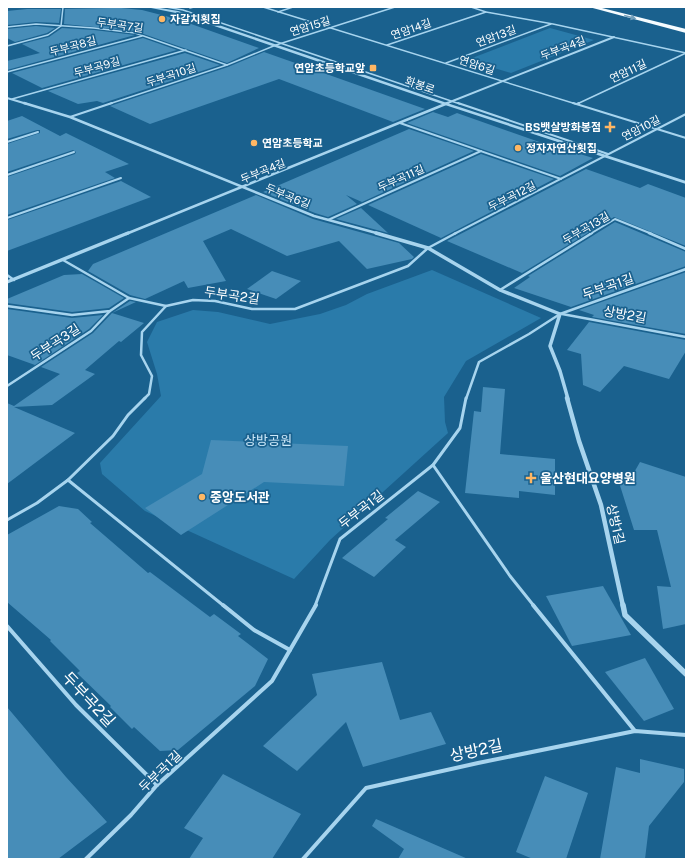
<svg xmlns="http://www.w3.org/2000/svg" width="693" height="866" font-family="'Public Sans','Noto Sans KR',sans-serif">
	<rect width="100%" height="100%" fill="#1a618e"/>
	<g fill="#2a7baa">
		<polygon points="550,28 594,40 511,73 467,60"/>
		<polygon points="432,270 541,318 466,361 444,397 445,422 448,433 330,540 294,579 145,511 102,474 100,463 161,396 157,374 147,342 157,322 193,310 218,312 270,324 320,314 346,305 367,294"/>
	</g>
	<g fill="#478db8">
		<polygon points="111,7 142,10 177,19 259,48 227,63 135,31 64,24 65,9 110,8"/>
		<polygon points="27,9 61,9 59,23 36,22 7,25 7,11"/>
		<polygon points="36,26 55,28 47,33 15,42 7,38 7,29"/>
		<polygon points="62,28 94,30 135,35 7,70 7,61 40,53 22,44 49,37"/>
		<polygon points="143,38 177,50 42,88 12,73"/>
		<polygon points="264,52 301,65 425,109 393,122 279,79 150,124 110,106 228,67"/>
		<polygon points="185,53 220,65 103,103 97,101 78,104 48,91"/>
		<polygon points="433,112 448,117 457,113 565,151 567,150 593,158 560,176 407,123"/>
		<polygon points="22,116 60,136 66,133 129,164 105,172 115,178 7,215 7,177 75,154 76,152 73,150 7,172 7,144 40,133 40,130 37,130 7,139 7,121"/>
		<polygon points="409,129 474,151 362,202 346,195 357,204 328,217 315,213 263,192"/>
		<polygon points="481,154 554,179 441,238 368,205"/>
		<polygon points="586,169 640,188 648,184 686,198 686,246 614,217 522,273 447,241"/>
		<polygon points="121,181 151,197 7,251 7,220"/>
		<polygon points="256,195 313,219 399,243 414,257 412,259 367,269 339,241 287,256 231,229 203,241 226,281 188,288 184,281 145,299 130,295 88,271 93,264"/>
		<polygon points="361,208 388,233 336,219"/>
		<polygon points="615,222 686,252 686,266 571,307 514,288 530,277 528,276"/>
		<polygon points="272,271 301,281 276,299 247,289"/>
		<polygon points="686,272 686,334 592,317 594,315 579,310"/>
		<polygon points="82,274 124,298 109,308 72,312 7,303 7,299 64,275"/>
		<polygon points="130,301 136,302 112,313 144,323 121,342 119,341 85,370 95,374 52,405 14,407 75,433 7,484 7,403 14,406 60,374 41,367 93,333 112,313"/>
		<polygon points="7,309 72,318 103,315 89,329 35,365 7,355"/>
		<polygon points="589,322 686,340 686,351 669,379 624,366 600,392 583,385 581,354 567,350"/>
		<polygon points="483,387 505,389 500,454 555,459 555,495 519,491 519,498 465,493 474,411 481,412"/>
		<polygon points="211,440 348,446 344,486 264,482 181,535 145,508 202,474"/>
		<polygon points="640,462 686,477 686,624 663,629 657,586 671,587 657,530 634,530 617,476 632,476"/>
		<polygon points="418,491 440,502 395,540 406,547 374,577 342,558 388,519 385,518"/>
		<polygon points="59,506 78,509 92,522 90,523 148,573 150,572 210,617 214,614 241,634 238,636 268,659 255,686 178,750 160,751 134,727 132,729 110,707 111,706 77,673 80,671 50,641 51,640 7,602 7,535"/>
		<polygon points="603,586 631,635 572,646 546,596"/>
		<polygon points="645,658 674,709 644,721 605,672"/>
		<polygon points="382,662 400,720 431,712 446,744 363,767 346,722 297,771 263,746 317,695 312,674"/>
		<polygon points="7,707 66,777 107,822 58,859 7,859"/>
		<polygon points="640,759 684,769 684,782 649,826 645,859 600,859 616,767 640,773"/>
		<polygon points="223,774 301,814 272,859 189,859 203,838 184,828"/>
		<polygon points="545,776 588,793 566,859 533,859 516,852"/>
		<polygon points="376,819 468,859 398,859 404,849 372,826"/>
	</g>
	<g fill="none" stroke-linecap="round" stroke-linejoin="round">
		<g stroke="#a7d4ee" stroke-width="1.5">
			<polyline points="166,7 183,10 460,104"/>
			<polyline points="263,7 576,104"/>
			<polyline points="471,7 486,12 553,24 686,53"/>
			<polyline points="190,8 194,7"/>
			<polyline points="278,12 293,7"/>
			<polyline points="7,27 36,24 94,28 135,33 227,65"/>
			<polyline points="387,45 486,12"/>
			<polyline points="7,46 48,35 61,26 63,7"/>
			<polyline points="446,63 551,24"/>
			<polyline points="7,72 142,36"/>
			<polyline points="12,99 186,50"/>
			<polyline points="109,104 227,65 276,45 395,7"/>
			<polyline points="577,104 686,53"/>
		</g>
		<g stroke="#a7d4ee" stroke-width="2">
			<polyline points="458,103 608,154"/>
			<polyline points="573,103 686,138"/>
			<polyline points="577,104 579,103"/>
			<polyline points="70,117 112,103"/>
			<polyline points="400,123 561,179"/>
			<polyline points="7,142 38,132"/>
			<polyline points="7,175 74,152"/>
			<polyline points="7,218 121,178"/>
			<polyline points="328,220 481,151"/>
			<polyline points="454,234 686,114"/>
			<polyline points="590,234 615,219 652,234"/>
		</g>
		<g stroke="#a7d4ee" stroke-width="2.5">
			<polyline points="649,233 686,249"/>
			<polyline points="63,260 129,298"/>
			<polyline points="7,275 14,280"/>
			<polyline points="500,290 592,233"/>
			<polyline points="7,306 72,315 110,311 129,298 166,306"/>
			<polyline points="562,314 686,337"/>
			<polyline points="7,386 91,331 110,311"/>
			<polyline points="144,399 149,394 152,376 141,355 142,332 166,306 193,300 215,301 252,309 295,309 408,266 428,248 456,233"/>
			<polyline points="466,399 479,362 529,334 560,314 686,269"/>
		</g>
		<g stroke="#a7d4ee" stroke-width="3">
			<polyline points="433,465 510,576 534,606"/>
			<polyline points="68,480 224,606"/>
			<polyline points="7,520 37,503 68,480 113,436 128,415 145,398"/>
			<polyline points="315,606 340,539 433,465 460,428 466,398"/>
		</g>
		<g stroke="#a7d4ee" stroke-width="4">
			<polyline points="223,605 254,630 290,650"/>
			<polyline points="533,605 635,731"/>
			<polyline points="7,626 76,705 157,785"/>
			<polyline points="86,859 131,815 157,785 272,681 316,605"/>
			<polyline points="303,859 366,788 478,763 635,731 686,735"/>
		</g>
		<g stroke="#a7d4ee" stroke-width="2">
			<polyline points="7,98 27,104"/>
			<polyline points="445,104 614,37"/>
		</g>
		<g stroke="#a7d4ee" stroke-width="2.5">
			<polyline points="24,103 70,117 314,216 380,234"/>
			<polyline points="126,234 448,103"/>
		</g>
		<g stroke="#a7d4ee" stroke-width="3.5">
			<polyline points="376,233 428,248 500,290 560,314 550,346 560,371 568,399"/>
			<polyline points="7,282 128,233"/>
		</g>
		<polyline stroke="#a7d4ee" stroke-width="4.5" points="567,398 579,441 601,505 623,606"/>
		<polyline stroke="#a7d4ee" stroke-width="5.5" points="623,605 625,615 686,674"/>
		<polygon fill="#a7d4ee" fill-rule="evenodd" points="146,7 154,7 178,11 447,103 686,181 686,184 445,105 176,13"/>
		<polygon fill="#f6fcff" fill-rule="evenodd" points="589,7 598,7 686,29 686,33"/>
	</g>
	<defs><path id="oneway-solid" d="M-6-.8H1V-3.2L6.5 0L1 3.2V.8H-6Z"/></defs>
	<use fill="#729fbb" href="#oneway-solid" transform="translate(630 17) rotate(15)"/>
	<g fill="#ffb764" stroke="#1a618e" stroke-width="1.5">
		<circle cx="162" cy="19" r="4"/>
		<rect x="369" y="64" width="8" height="8" rx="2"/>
		<path d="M608 121h4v4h4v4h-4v4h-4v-4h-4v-4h4z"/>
		<circle cx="254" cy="143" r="4"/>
		<circle cx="518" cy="148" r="4"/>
		<path d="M529 472h4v4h4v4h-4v4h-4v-4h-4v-4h4z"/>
		<circle cx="202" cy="497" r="4"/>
	</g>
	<g text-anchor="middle" stroke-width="3.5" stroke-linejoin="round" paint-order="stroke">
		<g font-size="11" font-weight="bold" fill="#fff" stroke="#1a618e" text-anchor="start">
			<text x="170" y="23">자갈치횟집</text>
			<text x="365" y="72" text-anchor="end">연암초등학교앞</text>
			<text x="601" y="131" text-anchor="end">BS뱃살방화봉점</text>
			<text x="262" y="147">연암초등학교</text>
			<text x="526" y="152">정자자연산횟집</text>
		</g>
		<g font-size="11" fill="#fff" stroke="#1a618e">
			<text transform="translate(120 25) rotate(8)" y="4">두부곡7길</text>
			<text transform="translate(310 26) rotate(-17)" y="4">연암15길</text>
			<text transform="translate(411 29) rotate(-19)" y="4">연암14길</text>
			<text transform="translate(496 36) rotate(-20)" y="4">연암13길</text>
			<text transform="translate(73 46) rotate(-15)" y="4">두부곡8길</text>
			<text transform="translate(563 48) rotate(-21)" y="4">두부곡4길</text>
			<text transform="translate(477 65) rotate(18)" y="4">연암6길</text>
			<text transform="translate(97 67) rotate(-16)" y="4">두부곡9길</text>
			<text transform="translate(628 71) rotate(-25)" y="4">연암11길</text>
			<text transform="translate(171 75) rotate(-18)" y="4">두부곡10길</text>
			<text transform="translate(420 85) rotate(19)" y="4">화봉로</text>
			<text transform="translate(641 128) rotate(-27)" y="4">연암10길</text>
			<text transform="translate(263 171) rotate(-22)" y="4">두부곡4길</text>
			<text transform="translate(401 178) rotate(-24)" y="4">두부곡11길</text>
			<text transform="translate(288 196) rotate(22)" y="4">두부곡6길</text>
			<text transform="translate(512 196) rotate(-27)" y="4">두부곡12길</text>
			<text transform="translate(586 228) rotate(-30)" y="4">두부곡13길</text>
		</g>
		<g font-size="13" fill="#fff" stroke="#1a618e">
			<text transform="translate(608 286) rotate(-19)" y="5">두부곡1길</text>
			<text transform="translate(232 295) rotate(8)" y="5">두부곡2길</text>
			<text transform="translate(625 314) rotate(10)" y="5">상방2길</text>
			<text transform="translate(55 342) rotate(-33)" y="5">두부곡3길</text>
			<text transform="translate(361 509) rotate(-38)" y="5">두부곡1길</text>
			<text transform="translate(616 524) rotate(77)" y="5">상방1길</text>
			<text transform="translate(160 771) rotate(-44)" y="5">두부곡1길</text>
		</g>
		<g font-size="13" fill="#cde9fa" stroke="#1a618e">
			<text x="268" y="445">상방공원</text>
		</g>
		<g font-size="13" font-weight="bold" fill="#fff" stroke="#1a618e" text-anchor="start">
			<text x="540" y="483">울산현대요양병원</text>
			<text x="210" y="502">중앙도서관</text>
		</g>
		<g font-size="16" fill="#fff" stroke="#1a618e">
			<text transform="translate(89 699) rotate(47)" y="6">두부곡2길</text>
			<text transform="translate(476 750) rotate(-12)" y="6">상방2길</text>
		</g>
	</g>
	<rect width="693" height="866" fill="none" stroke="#ffffff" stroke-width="16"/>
</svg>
